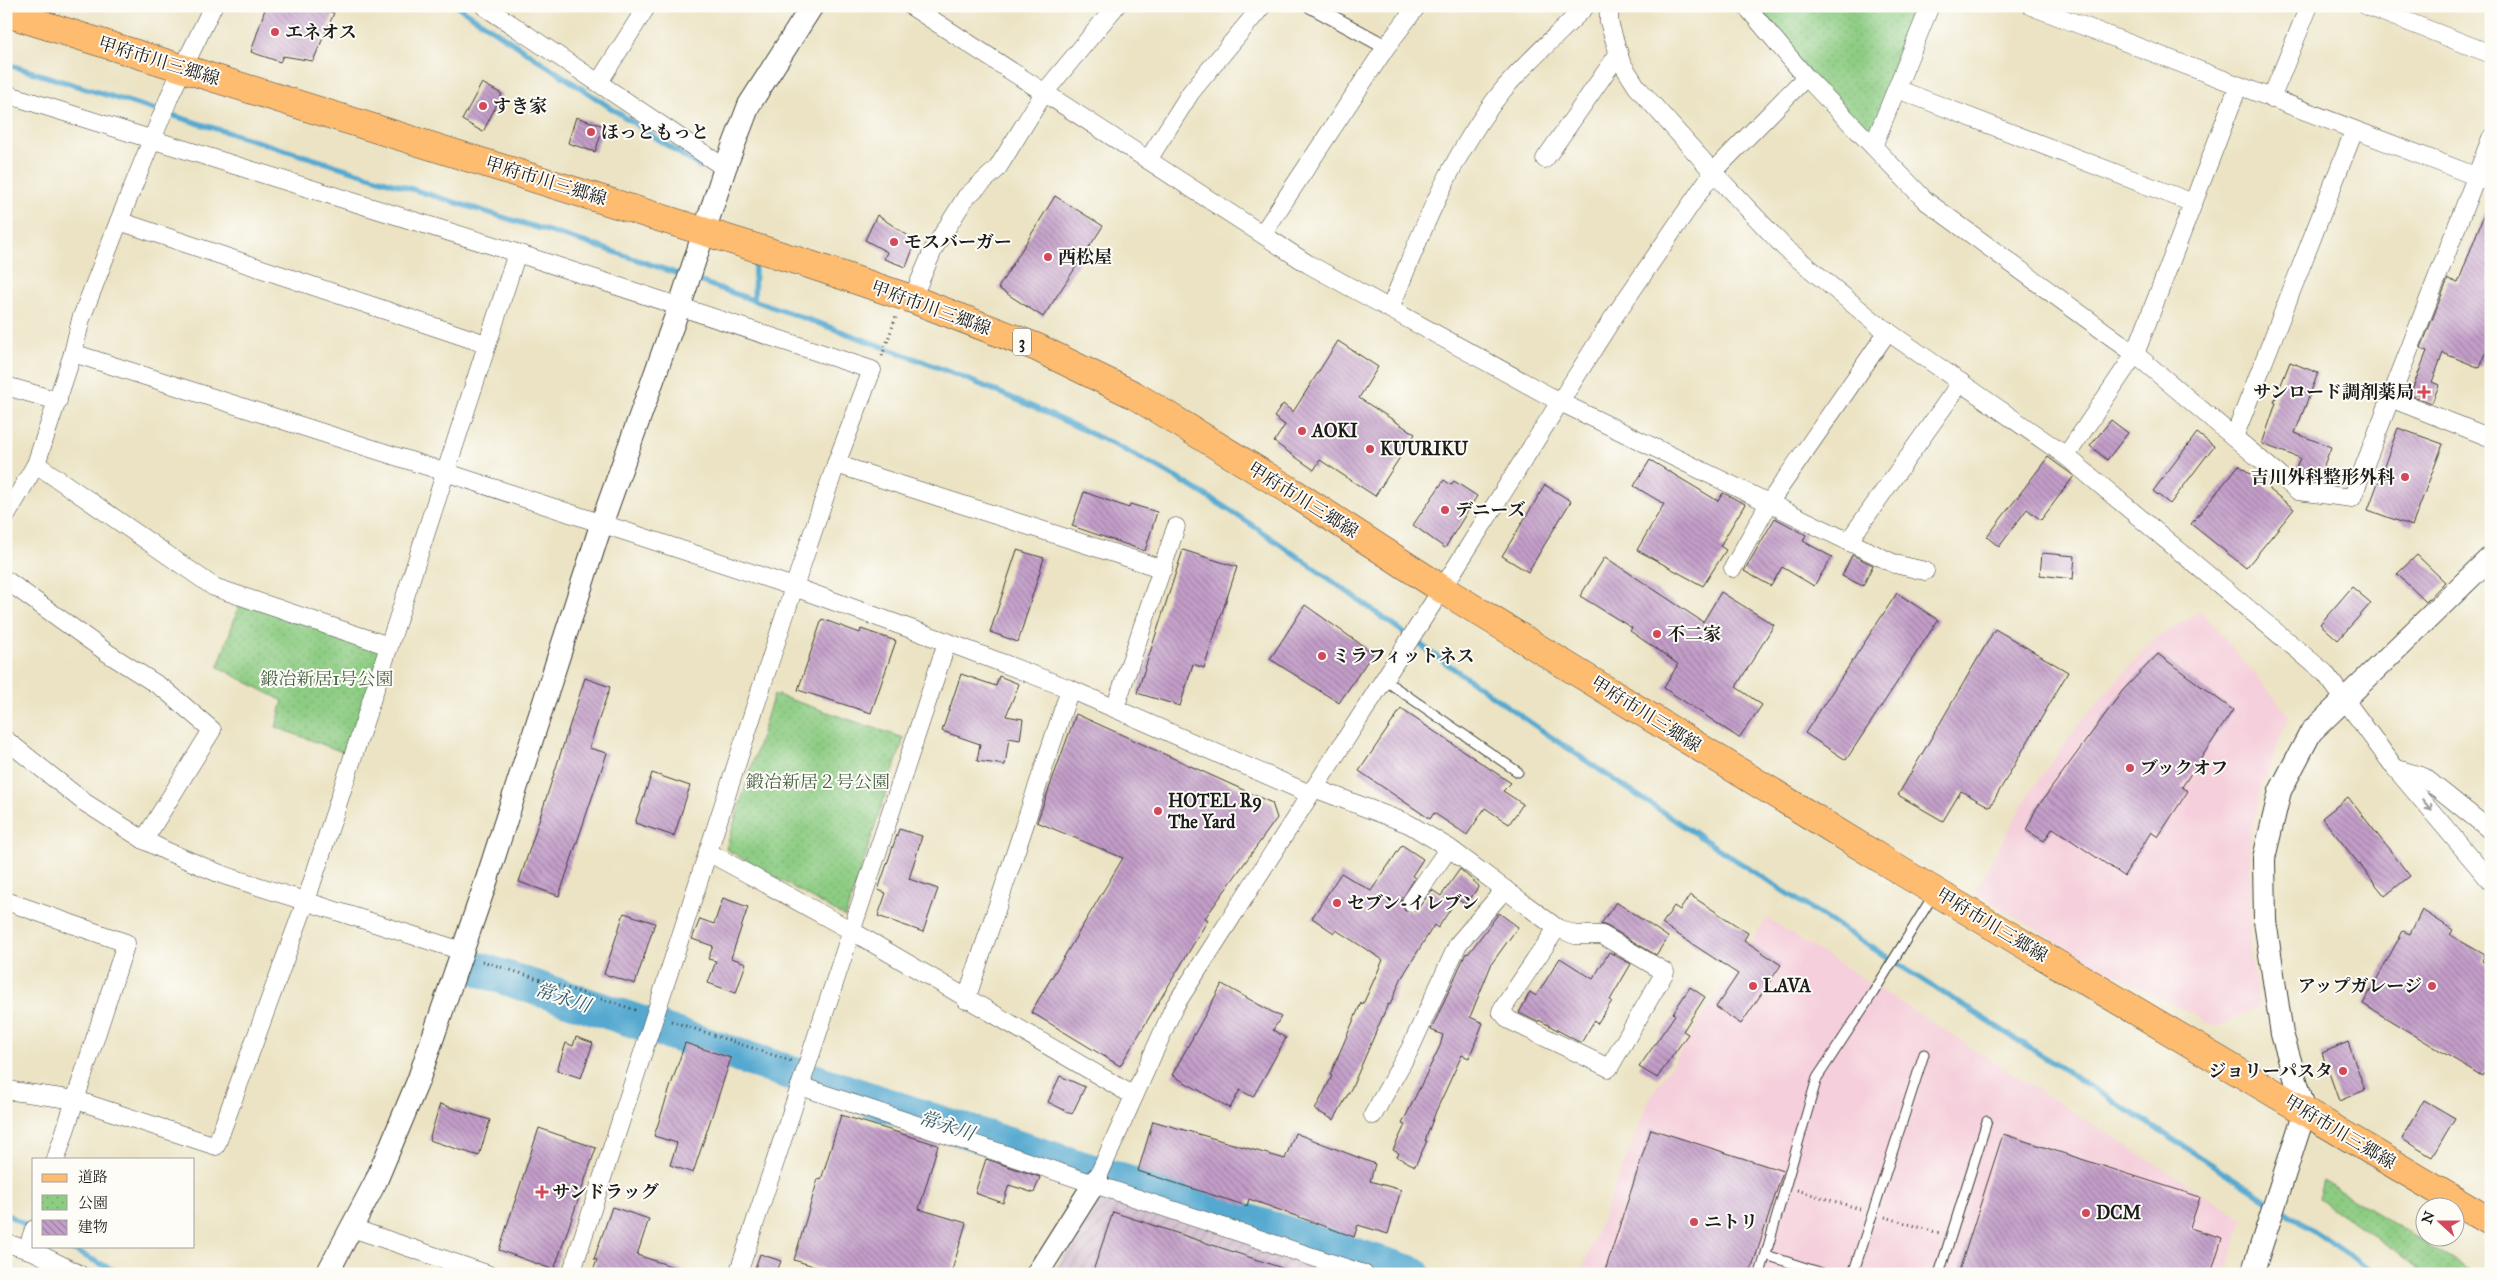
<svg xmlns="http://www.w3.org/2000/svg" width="2497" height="1280" font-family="'IM FELL Great Primer','Noto Serif JP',serif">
	<defs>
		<pattern id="industrial-furrows" width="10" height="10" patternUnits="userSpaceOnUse" patternTransform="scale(1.25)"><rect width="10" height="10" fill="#d1bdcc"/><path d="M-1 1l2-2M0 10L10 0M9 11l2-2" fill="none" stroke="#b3a2af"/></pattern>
		<pattern id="park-dots" width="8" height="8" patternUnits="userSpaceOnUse" patternTransform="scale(1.25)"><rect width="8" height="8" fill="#8dcc83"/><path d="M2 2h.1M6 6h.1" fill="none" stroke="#79af71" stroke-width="1.8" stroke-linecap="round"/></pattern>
		<pattern id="building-back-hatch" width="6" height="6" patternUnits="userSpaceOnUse" patternTransform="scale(1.25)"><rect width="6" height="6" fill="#c39ec9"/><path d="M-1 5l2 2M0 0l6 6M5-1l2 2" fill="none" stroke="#9e80a2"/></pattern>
	</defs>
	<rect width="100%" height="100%" fill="#fdfcf7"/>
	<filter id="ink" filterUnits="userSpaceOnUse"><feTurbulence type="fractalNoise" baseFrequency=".02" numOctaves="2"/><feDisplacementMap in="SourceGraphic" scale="10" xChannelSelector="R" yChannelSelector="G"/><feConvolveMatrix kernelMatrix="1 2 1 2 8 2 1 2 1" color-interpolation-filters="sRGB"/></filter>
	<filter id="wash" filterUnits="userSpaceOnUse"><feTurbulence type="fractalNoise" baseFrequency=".0096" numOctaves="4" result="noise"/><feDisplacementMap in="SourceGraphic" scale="20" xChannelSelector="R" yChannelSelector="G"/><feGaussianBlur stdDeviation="1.12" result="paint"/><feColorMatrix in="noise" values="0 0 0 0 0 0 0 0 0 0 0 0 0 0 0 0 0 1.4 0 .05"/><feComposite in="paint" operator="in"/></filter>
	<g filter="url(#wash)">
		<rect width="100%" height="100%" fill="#ebe3c3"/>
		<g fill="#f5cfdb">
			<polygon points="2201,611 2289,715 2262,786 2250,838 2250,952 2260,1006 2217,1027 2101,968 1974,892 2033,787 2085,717 2152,641"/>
			<polygon points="1767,918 2244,1220 2225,1274 1580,1274 1650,1098"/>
		</g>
		<polygon fill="url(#industrial-furrows)" points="1105,1192 1354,1274 1052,1274"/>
		<g fill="url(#park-dots)" stroke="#547450">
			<polygon points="1746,6 1930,6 1874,144"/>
			<polygon points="240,603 389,646 353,756 276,727 283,701 218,667"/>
			<polygon points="774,694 904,738 845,917 726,849"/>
			<polygon points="2323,1181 2477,1274 2424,1274 2388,1245 2318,1199"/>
		</g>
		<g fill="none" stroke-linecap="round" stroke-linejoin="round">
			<g stroke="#54a9d0" stroke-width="5.5">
				<polyline points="457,6 700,167"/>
				<polyline points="6,64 603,248 684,276"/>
				<path d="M693,279C847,333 1001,385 1146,461C1233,507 1312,567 1392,624C1456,671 1522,717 1588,762C1812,914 2044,1054 2270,1202"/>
				<polyline points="754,300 755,265"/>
				<polyline points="2278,1207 2378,1274"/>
				<polyline points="6,1214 33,1229"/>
				<polyline points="65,1246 121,1274"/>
			</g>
			<polyline stroke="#54a9d0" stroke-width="35" points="482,970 944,1124 1414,1274"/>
		</g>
		<g id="blocks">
			<g fill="url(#building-back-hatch)">
				<polygon points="266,6 313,6 334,13 313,61 283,56 280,62 251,52"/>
				<polygon points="482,83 502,94 483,132 462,120"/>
				<polygon points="576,117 604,126 595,152 568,143"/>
				<polygon points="1055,196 1103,226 1043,317 998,288"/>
				<polygon points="2489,201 2491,341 2480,368 2443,353 2432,382 2439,385 2432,403 2410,395 2427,351 2421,348 2448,279 2458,283"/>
				<polygon points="877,215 916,241 906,267 884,259 887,252 865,240"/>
				<polygon points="1338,341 1378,367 1359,398 1415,434 1375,496 1320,460 1314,470 1274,442 1285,425 1274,417 1283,404 1293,412"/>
				<polygon points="2290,362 2318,373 2295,433 2331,447 2317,483 2294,474 2300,458 2262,444 2276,403 2274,402"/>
				<polygon points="2111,420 2128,433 2107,460 2090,446"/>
				<polygon points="2398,428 2443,444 2412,526 2368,510"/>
				<polygon points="2197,433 2214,446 2170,504 2153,491"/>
				<polygon points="2048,457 2074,476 2041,520 2027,509 1999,547 1987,537"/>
				<polygon points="1650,460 1718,501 1723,493 1745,504 1720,546 1726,550 1703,586 1637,550 1664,504 1634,486"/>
				<polygon points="2239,465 2294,509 2246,568 2191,524"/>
				<polygon points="1444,480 1451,485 1454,481 1477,496 1445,548 1413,525"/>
				<polygon points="1545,485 1571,501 1528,572 1502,556"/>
				<polygon points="1084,492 1129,508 1130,504 1157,512 1145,551 1072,526"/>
				<polygon points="1775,518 1806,535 1803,541 1832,557 1814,586 1782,567 1771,586 1744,571"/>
				<polygon points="1017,550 1044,558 1018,642 990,632"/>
				<polygon points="1183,550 1237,567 1204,668 1193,664 1180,706 1137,693"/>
				<polygon points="2042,553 2075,556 2073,579 2040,575"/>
				<polygon points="1852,555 1873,565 1863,586 1842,576"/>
				<polygon points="2417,555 2445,582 2426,602 2397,574"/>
				<polygon points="1605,557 1703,622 1721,592 1774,625 1736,687 1762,705 1739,738 1664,688 1678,664 1630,631 1632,628 1580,596"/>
				<polygon points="2352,587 2371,603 2338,640 2320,624"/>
				<polygon points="1897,593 1938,620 1846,760 1805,733"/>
				<polygon points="1305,605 1373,653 1339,703 1270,659"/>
				<polygon points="822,619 860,633 861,629 896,641 871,713 798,690"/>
				<polygon points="1995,629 2068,672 1990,807 1961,791 1943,821 1898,795"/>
				<polygon points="2158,654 2233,710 2182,787 2188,791 2158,837 2151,832 2124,876 2053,828 2044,841 2026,830 2036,809 2123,690"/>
				<polygon points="961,674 996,686 999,676 1019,684 1006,716 1023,719 1020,740 1009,738 1005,765 977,761 980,744 942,731"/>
				<polygon points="585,678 610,687 589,748 607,753 559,896 519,882"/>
				<polygon points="1401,709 1511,783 1503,791 1523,804 1509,824 1485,808 1467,835 1434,813 1430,819 1359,771"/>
				<polygon points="1076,714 1272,803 1277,818 1205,918 1208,920 1120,1066 1031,1012 1123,858 1037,822"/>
				<polygon points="652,773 690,786 674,836 635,823"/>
				<polygon points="2348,797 2410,876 2385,896 2322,818"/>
				<polygon points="899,829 922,836 909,879 938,889 923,932 878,916 886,893 878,890"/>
				<polygon points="1402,845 1423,859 1412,876 1415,878 1401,901 1405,911 1416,911 1432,890 1441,896 1460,869 1479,886 1466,905 1457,899 1438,928 1434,925 1401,979 1390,1005 1388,1004 1353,1085 1334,1120 1315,1110 1332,1076 1330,1075 1361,1003 1363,1004 1383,960 1336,930 1334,933 1312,918 1341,873 1371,891"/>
				<polygon points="1690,895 1748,933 1744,940 1781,965 1741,1024 1716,1007 1738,974 1662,924 1674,906 1680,910"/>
				<polygon points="723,898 748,907 731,958 746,963 736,993 708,983 716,961 708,959 713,946 692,939 700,919 714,924"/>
				<polygon points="1616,902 1668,937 1656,955 1607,926 1601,924"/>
				<polygon points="2422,910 2453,930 2450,935 2485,955 2482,961 2491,968 2491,1060 2482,1076 2363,1004 2403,931 2410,934"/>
				<polygon points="624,913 655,923 635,984 604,974"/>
				<polygon points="1499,913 1518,927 1492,963 1470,1017 1483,1023 1469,1058 1462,1055 1436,1111 1425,1141 1427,1141 1415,1166 1397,1157 1399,1153 1393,1150 1405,1125 1402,1124 1440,1046 1443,1035 1431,1030 1466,953 1468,954"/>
				<polygon points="1609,952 1631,964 1610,1000 1612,1001 1597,1024 1594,1021 1581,1043 1539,1020 1538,1022 1519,1013 1530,992 1536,996 1560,958 1593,979"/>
				<polygon points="1222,984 1281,1017 1273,1030 1286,1038 1253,1097 1240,1090 1230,1108 1172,1075"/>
				<polygon points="1690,987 1705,997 1683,1031 1688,1034 1657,1078 1639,1067 1675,1015 1673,1013"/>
				<polygon points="576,1037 593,1043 581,1078 557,1070 566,1043 573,1046"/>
				<polygon points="2348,1042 2365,1090 2339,1101 2322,1053"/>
				<polygon points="685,1043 731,1058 693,1173 670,1165 677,1143 654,1136"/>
				<polygon points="1060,1076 1085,1087 1072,1114 1048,1102"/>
				<polygon points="2424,1100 2455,1118 2432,1157 2402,1139"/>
				<polygon points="440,1104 490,1120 479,1156 429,1140"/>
				<polygon points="841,1115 938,1145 919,1209 966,1223 951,1274 839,1274 794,1260 818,1179 821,1180"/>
				<polygon points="1153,1121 1285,1159 1295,1133 1375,1164 1370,1181 1401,1190 1388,1234 1358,1225 1354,1237 1249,1199 1247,1206 1138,1171"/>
				<polygon points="539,1128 596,1148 554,1270 499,1250"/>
				<polygon points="1651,1129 1783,1171 1750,1274 1604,1274"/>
				<polygon points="2003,1134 2200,1197 2190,1228 2222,1238 2211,1274 1958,1274"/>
				<polygon points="986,1159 1040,1177 1034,1193 1009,1185 1003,1203 975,1193"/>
				<polygon points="612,1207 649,1219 637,1255 686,1271 685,1274 592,1274 597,1260 594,1259"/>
				<polygon points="1113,1212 1291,1271 1291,1274 1092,1274"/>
				<polygon points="760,1254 781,1261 776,1274 753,1274"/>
			</g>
		</g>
	</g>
	<g filter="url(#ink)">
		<use href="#blocks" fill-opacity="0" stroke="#3b3a35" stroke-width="1"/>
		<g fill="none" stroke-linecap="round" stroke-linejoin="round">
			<defs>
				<g id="service">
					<polyline points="1383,679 1518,772"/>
					<polyline points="1766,1255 1825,1274"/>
					<polyline points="1760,1274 1817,1078 1873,993 1934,894"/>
					<polyline points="1853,1274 1924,1054"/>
					<polyline points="1939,1274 1987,1121"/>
				</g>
				<polyline id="pedestrian" points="1311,6 1386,47"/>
				<g id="minor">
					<polyline points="484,6 725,168"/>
					<polyline points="911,6 1308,264 1560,402 1895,564 1925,571"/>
					<polyline points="1609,6 1609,22 1621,62 1637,87 1713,172 1785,248 1877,324 2066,456 2325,673 2395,768 2491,882"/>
					<polyline points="1746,6 1806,77 1926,201 2135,354 2298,491 2352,498 2491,138"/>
					<polyline points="2031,6 2491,182"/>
					<polyline points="2367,6 2491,54"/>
					<polyline points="599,82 647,6"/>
					<polyline points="1897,89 2193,203"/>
					<polyline points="6,94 517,253 872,370 836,464 794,587 571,1274"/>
					<polyline points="2271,99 2309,6"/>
					<polyline points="1874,144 1930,6"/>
					<polyline points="1545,159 1619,53"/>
					<polyline points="1148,160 1191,92 1262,6"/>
					<polyline points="119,221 486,344"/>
					<polyline points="1263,233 1386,47 1417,6"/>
					<polyline points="912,299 934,248 966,197 997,169 1044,93 1116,6"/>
					<path d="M1390,309C1421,233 1451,154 1503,90C1528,60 1559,34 1586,6"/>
					<polyline points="73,353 445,472 794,587 947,642 1070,689 1310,794"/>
					<polyline points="6,386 58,401"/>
					<polyline points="2390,398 2491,438"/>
					<polyline points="2235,435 2354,131"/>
					<polyline points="2066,456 2135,354 2238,87"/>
					<polyline points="36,464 214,587 389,646"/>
					<polyline points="836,464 1163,569"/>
					<polyline points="6,516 36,464 73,353 81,319 119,221 171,93 213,6"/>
					<polyline points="1848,542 1961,382"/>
					<polyline points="1733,568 1769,503 1888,331"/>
					<polyline points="6,580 109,654 164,689 212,730 144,840"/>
					<polyline points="1115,708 1176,527"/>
					<polyline points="6,740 84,802 144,840 166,851 223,875 462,951"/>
					<polyline points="2395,768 2424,777 2491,831"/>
					<polyline points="1314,788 1409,824 1449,848 1557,928 1501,1011 1509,1020 1609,1068 1665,972 1602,935 1575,935 1557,928"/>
					<polyline points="708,852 852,931 1134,1096"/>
					<polyline points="6,901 126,943 56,1159"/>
					<polyline points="1411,902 1449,848"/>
					<polyline points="966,1000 1070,689"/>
					<polyline points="800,1086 1364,1274"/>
					<polyline points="6,1090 76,1100 216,1146 306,901 517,253"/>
					<polyline points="1373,1115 1410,1049 1458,944 1505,889"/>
					<polyline points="1097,1179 1174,1007 1442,589 1611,321 1713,172 1806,77"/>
					<polyline points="352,1228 487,1274"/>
					<polyline points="6,1243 35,1252 79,1274"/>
					<polyline points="27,1249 34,1229"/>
					<polyline points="738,1274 947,642"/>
				</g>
				<g id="tertiary">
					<polyline points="327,1274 376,1181 418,1081 487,879 601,525 682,299 725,168 749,105 812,6"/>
					<polyline points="1037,1274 1097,1179"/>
					<polyline points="2252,1274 2305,1111 2282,1034 2265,921 2264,858 2280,791 2311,732 2491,557"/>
				</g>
				<polyline id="primary" points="6,13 811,265 912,299 1036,347 1134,395 1291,491 1442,589 1904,873 2491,1222"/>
			</defs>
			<use href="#service" stroke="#3b3a35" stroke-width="11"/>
			<use href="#pedestrian" stroke="#3b3a35" stroke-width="16"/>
			<use href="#minor" stroke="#3b3a35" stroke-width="19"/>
			<use href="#tertiary" stroke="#3b3a35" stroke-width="24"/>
			<use href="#primary" stroke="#3b3a35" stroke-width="29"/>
			<g stroke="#3b3a35" stroke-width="3" stroke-dasharray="1 4" stroke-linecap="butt">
				<polyline points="882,356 896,317"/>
				<polyline points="482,961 639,1011"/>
				<polyline points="671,1021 791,1061"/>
				<polyline points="1797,1190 1860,1209"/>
				<polyline points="1885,1217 1939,1233"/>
			</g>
			<use href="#service" stroke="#fff" stroke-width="9"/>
			<use href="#pedestrian" stroke="#fff" stroke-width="14"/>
			<use href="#minor" stroke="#fff" stroke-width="18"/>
			<use href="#tertiary" stroke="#fff" stroke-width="22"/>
			<use href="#primary" stroke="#febc70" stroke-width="28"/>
		</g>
		<defs><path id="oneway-shaft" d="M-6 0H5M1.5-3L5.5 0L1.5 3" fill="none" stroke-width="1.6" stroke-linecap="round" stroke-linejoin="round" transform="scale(1.25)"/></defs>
		<use stroke="#999" href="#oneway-shaft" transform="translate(2427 805) rotate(50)"/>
	</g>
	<g fill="#d1495b" stroke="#fdfcf7" stroke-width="2">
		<circle cx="275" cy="32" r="5"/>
		<circle cx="483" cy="106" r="5"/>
		<circle cx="591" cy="132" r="5"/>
		<circle cx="894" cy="242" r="5"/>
		<circle cx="1048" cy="257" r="5"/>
		<path d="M2421.5 384.5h5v5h5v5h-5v5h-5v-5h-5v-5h5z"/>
		<circle cx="1302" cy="431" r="5"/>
		<circle cx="1370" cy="449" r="5"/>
		<circle cx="2405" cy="477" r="5"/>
		<circle cx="1445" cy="510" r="5"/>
		<circle cx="1657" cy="634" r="5"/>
		<circle cx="1322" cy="656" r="5"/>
		<circle cx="2130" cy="768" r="5"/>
		<circle cx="1158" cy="811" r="5"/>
		<circle cx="1337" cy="903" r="5"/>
		<circle cx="1753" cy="986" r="5"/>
		<circle cx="2432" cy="986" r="5"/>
		<circle cx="2343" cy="1071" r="5"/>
		<path d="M539.5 1184.5h5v5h5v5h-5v5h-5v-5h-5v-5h5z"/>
		<circle cx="2086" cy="1213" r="5"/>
		<circle cx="1694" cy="1222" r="5"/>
	</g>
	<g text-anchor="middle" stroke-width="4" stroke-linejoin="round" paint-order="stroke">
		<rect fill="#fdfcf7" stroke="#605f5e" stroke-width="1" x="1013" y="328.5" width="18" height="27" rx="4"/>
		<g font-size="16" font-weight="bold" fill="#1c1c1c">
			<text x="1022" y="348">3</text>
		</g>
		<g font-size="18" font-weight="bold" fill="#1c1c1c" stroke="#fdfcf7" text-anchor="start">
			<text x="285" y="38">エネオス</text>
			<text x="493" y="112">すき家</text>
			<text x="601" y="138">ほっともっと</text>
			<text x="904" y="248">モスバーガー</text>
			<text x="1058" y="263">西松屋</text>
			<text x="2414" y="398" text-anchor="end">サンロード調剤薬局</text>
			<text x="1312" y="437">AOKI</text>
			<text x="1380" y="455">KUURIKU</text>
			<text x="2395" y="483" text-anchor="end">吉川外科整形外科</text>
			<text x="1455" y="516">デニーズ</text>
			<text x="1667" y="640">不二家</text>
			<text x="1332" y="662">ミラフィットネス</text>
			<text x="2140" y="774">ブックオフ</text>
			<text x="1168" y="807">HOTEL R9<tspan x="1168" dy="21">The Yard</tspan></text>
			<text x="1347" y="909">セブン-イレブン</text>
			<text x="1763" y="992">LAVA</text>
			<text x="2422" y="992" text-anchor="end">アップガレージ</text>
			<text x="2333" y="1077" text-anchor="end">ジョリーパスタ</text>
			<text x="552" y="1198">サンドラッグ</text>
			<text x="2096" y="1219">DCM</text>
			<text x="1704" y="1228">ニトリ</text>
		</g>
		<g font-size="18" fill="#1c1c1c" stroke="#fdfcf7">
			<text transform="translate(159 61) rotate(17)" y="6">甲府市川三郷線</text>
			<text transform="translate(546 181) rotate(17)" y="6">甲府市川三郷線</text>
			<text transform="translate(931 308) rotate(20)" y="6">甲府市川三郷線</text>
			<text transform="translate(1303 500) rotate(32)" y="6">甲府市川三郷線</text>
			<text transform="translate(1646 714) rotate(32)" y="6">甲府市川三郷線</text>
			<text transform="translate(1992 925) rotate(31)" y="6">甲府市川三郷線</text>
			<text transform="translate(2340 1132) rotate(31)" y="6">甲府市川三郷線</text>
		</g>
		<g font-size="18" fill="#496245" stroke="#fdfcf7">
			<text x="327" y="685">鍛冶新居1号公園</text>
			<text x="818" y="788">鍛冶新居２号公園</text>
		</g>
		<g font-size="19" font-style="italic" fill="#355b6d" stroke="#fdfcf7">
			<text transform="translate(563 997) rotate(18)" y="7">常永川</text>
			<text transform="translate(947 1125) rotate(18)" y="7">常永川</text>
		</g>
	</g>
	<rect width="2497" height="1280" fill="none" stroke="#fdfcf7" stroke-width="25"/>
	<rect x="32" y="1158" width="162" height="90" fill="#fdfcf7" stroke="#a3a29f"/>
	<rect x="42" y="1174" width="25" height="8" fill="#febc70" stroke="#a3a29f"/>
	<text x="78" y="1182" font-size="15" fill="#1c1c1c">道路</text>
	<rect x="42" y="1195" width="25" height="15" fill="url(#park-dots)" stroke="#a3a29f"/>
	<text x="78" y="1208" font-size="15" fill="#1c1c1c">公園</text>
	<rect x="42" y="1220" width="25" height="15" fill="url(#building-back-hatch)" stroke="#a3a29f"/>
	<text x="78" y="1232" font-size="15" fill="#1c1c1c">建物</text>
	<g transform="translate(2440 1222) rotate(291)"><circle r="24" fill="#fdfcf7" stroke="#a3a29f"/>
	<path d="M0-4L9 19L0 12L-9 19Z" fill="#d1495b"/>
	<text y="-8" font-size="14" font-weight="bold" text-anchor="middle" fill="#1c1c1c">N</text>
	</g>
</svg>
